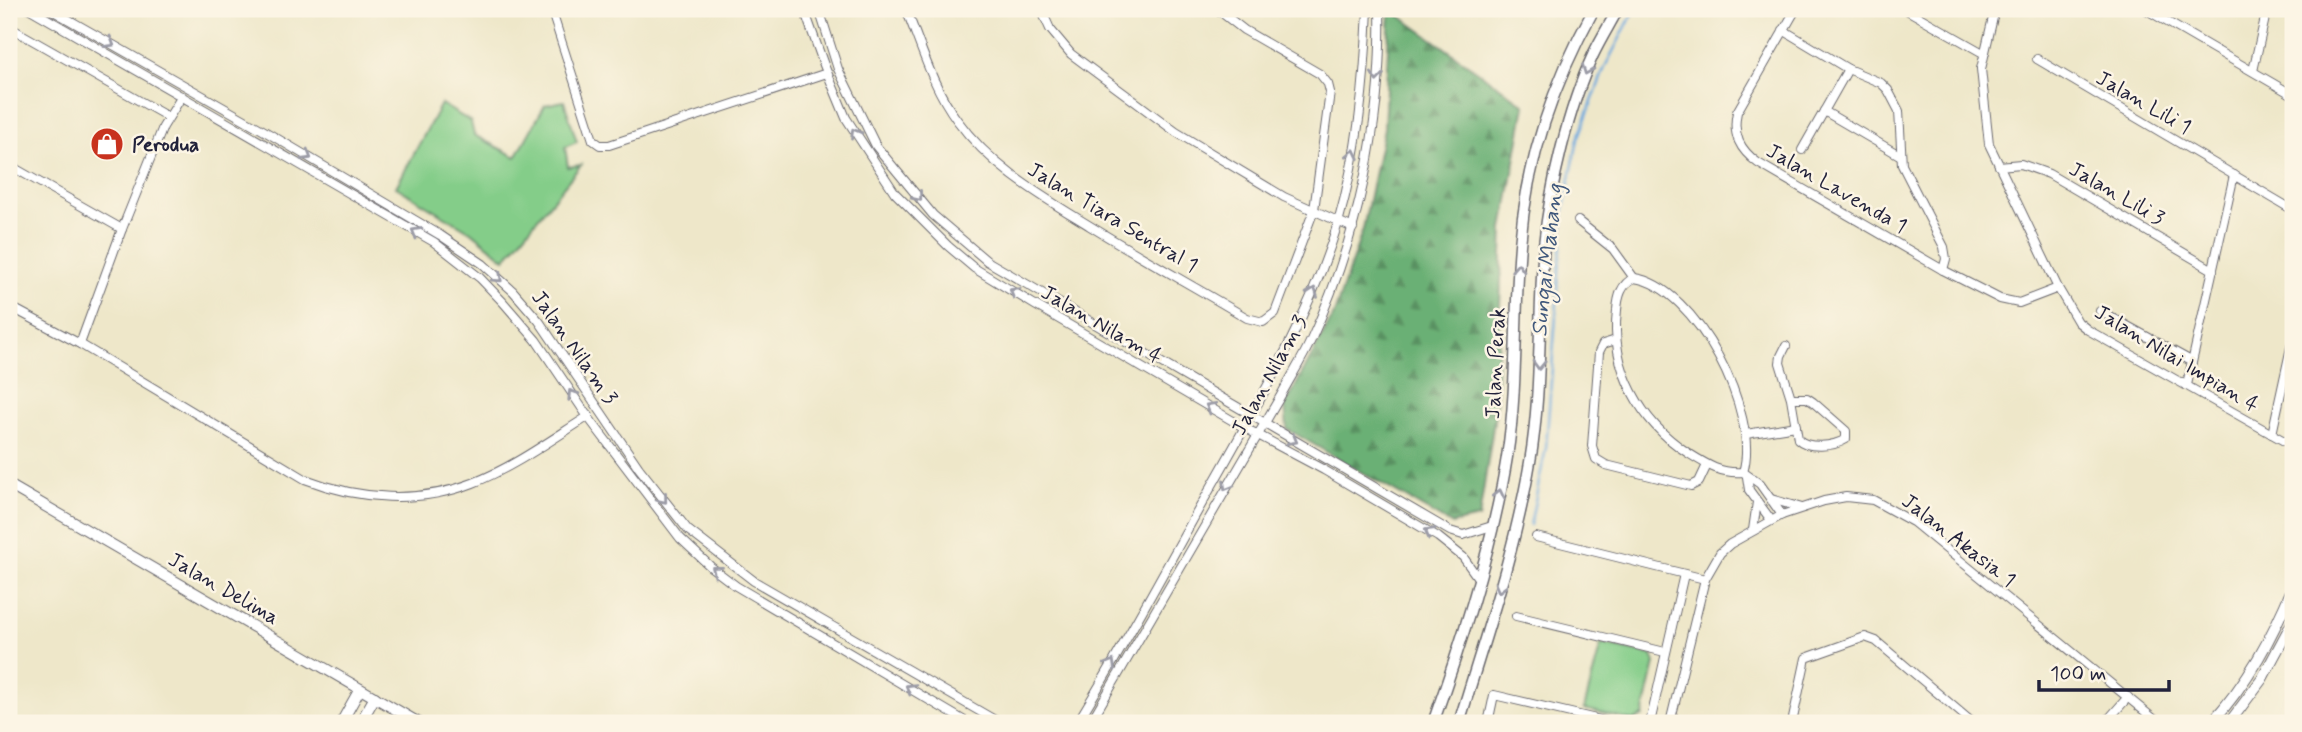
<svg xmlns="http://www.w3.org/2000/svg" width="2302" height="732" font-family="Mynerve,sans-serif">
	<defs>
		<pattern id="forest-firs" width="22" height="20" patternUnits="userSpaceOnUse" patternTransform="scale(1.75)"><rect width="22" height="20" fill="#6bb075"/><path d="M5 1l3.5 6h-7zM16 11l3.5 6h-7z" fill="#588f61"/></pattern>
	</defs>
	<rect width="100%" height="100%" fill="#fcf5e5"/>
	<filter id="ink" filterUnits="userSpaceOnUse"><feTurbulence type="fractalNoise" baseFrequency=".0143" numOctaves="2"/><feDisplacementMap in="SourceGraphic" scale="14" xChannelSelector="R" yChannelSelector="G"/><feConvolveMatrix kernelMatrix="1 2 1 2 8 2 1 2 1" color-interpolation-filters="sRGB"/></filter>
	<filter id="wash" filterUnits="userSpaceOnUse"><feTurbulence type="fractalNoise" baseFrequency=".00686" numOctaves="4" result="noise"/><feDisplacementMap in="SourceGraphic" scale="28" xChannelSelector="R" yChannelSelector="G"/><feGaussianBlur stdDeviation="1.57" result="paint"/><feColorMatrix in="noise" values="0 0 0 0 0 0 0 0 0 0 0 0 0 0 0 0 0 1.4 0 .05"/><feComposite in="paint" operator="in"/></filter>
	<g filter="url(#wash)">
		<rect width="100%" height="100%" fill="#eee7c9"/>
		<g fill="#84cd89" stroke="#537862" stroke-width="2">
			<polygon points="564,101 577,142 565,147 568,167 581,165 505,259 474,234 396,187 441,104 471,122 474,135 516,157 545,105"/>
			<polygon points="1601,644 1652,655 1655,663 1643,716 1633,721 1584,709"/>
		</g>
		<polygon fill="url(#forest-firs)" stroke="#466958" stroke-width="2" points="1390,9 1525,105 1503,229 1496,408 1479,518 1451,524 1287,429 1285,406 1334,314 1363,229 1384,128"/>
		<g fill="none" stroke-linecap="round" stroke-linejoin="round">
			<polyline stroke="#6ca9de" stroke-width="2.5" points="1530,525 1546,448 1564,208 1578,139 1605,67 1635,9"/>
		</g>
	</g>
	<g filter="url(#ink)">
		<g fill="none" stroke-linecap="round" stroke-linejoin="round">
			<defs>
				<g id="minor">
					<polyline points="30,9 434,242 480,278 503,302 536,340 588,417 680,538 711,567 736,586 968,723"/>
					<polyline points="50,9 261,129 440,235 483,264 513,291 539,321 639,468 688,530 754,581 1000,723"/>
					<polyline points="551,9 593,140 600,145 609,145 827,73"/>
					<polyline points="804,9 824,65 846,118 895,193 948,246 974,268 1035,305 1245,428 1324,470 1438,537 1463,557 1478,578"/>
					<polyline points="819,9 838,69 876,146 933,215 987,261 1450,531 1463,535 1492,526"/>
					<path d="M906,9C921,46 933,88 957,120C992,168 1040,195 1090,226C1142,258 1195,287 1247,318L1263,322L1275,313L1314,210L1330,92L1328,84L1320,74L1244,30L1217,9"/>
					<polyline points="1041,9 1050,29 1071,54 1176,132 1284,197 1353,228"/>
					<path d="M1796,9L1737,112C1732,135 1740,150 1758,163L1943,270L2000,299L2019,303L2058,288"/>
					<polyline points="1905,9 1983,53"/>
					<polyline points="1995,9 1981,69 1989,144 2058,288 2078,322 2088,330 2293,446"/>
					<polyline points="2145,9 2293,95"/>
					<polyline points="9,27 168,117"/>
					<polyline points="1783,30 1848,69 1881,83 1888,90 1899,111 1902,165 1944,247 1946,259 1943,270"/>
					<polyline points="2037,59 2293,210"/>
					<polyline points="2253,71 2267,9"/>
					<polyline points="1824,111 1901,156"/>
					<polyline points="1802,150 1848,69"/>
					<polyline points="9,165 122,229"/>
					<polyline points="1999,166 2021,164 2049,174 2213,270"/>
					<polyline points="1578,221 1613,249 1634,278"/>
					<path d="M1634,278C1621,284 1618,297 1617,310C1610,368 1640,422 1688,453C1707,465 1721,474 1743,472"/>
					<path d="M1634,278C1696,286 1761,415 1743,472"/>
					<path d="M9,306L80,344L305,479C359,500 419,504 473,483C514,467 552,439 589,416"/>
					<polyline points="2100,311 2191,361"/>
					<polyline points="1616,340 1603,344 1599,352 1592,446 1596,459 1606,465 1691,486 1699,482 1707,465"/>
					<polyline points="80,344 122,229 163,127 182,96"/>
					<path d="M1786,346L1781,356L1780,363L1791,398L1798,439C1808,449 1833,447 1846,439V431L1813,402L1807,398H1791"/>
					<polyline points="2187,385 2234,175"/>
					<polyline points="1746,434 1796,426"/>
					<polyline points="2272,434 2293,338"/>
					<polyline points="1743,472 1760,484 1782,515"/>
					<polyline points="1747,477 1749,490 1771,520"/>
					<polyline points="1771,499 1802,508"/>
					<polyline points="1753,530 1757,502"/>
					<polyline points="1536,537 1705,579"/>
					<polyline points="1516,616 1665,652"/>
					<path d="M1077,723C1122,650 1163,573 1205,498C1255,409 1308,321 1338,223C1358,153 1365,81 1368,9"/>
					<path d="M1090,723L1280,397C1290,378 1302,360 1311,340C1358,238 1383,122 1380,9"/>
					<polyline points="1488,723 1494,695 1613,723"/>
					<polyline points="1650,723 1684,574"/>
					<polyline points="1670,723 1705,579 1720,553 1730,544 1782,515 1824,501 1846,497 1873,500 1913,522 2159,723"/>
					<polyline points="1792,723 1806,658 1865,637 1876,641 1973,723"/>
					<polyline points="2105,723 2128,697"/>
				</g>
				<g id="tertiary">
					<polyline points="9,485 419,723"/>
					<polyline points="341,723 360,689"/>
					<polyline points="360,723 375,697"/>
					<path d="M2211,723C2249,681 2271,639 2293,587"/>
					<polyline points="2229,723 2262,679 2293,621"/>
				</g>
				<g id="secondary">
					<path d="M1433,723C1463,639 1493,545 1507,457C1518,387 1514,316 1520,245C1527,159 1553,84 1594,9"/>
					<path d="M1459,723C1485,637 1515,551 1530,462C1542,391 1538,317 1544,245C1550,186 1568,109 1593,55C1600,40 1610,24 1618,9"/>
				</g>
			</defs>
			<use href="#minor" stroke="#69676d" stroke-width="10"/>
			<use href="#tertiary" stroke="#69676d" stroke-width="12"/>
			<use href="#secondary" stroke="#69676d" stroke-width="13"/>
			<use href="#minor" stroke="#fff" stroke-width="8"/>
			<use href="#tertiary" stroke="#fff" stroke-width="10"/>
			<use href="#secondary" stroke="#fff" stroke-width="10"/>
		</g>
		<defs><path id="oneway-chevron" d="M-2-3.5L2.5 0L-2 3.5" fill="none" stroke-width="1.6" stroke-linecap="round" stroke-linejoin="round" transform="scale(1.75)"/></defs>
		<g stroke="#9c9ca7">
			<use href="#oneway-chevron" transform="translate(110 43) rotate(30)"/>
			<use href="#oneway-chevron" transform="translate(1587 70) rotate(111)"/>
			<use href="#oneway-chevron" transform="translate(1377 77) rotate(96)"/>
			<use href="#oneway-chevron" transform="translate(855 133) rotate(-121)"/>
			<use href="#oneway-chevron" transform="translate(1353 154) rotate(-78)"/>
			<use href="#oneway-chevron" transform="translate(307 156) rotate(31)"/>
			<use href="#oneway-chevron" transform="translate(918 197) rotate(51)"/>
			<use href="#oneway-chevron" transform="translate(416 232) rotate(-150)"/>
			<use href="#oneway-chevron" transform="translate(1518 268) rotate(-87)"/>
			<use href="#oneway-chevron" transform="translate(498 278) rotate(42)"/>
			<use href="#oneway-chevron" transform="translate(1014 292) rotate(-149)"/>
			<use href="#oneway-chevron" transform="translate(1313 292) rotate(-70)"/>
			<use href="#oneway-chevron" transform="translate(1539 365) rotate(92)"/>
			<use href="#oneway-chevron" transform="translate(572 394) rotate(-123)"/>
			<use href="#oneway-chevron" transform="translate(1210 407) rotate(-150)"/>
			<use href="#oneway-chevron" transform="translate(1293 440) rotate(30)"/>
			<use href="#oneway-chevron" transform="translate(1227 486) rotate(120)"/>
			<use href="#oneway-chevron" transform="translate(1499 494) rotate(-78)"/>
			<use href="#oneway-chevron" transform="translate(663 499) rotate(51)"/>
			<use href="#oneway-chevron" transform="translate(1429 532) rotate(-149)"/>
			<use href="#oneway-chevron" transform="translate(716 570) rotate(-142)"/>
			<use href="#oneway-chevron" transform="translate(1500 588) rotate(105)"/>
			<use href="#oneway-chevron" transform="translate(1111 664) rotate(-60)"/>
			<use href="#oneway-chevron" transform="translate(910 688) rotate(-149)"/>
		</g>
	</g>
	<defs>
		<symbol id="shop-disc" viewBox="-11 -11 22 22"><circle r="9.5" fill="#c8321e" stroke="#fcf5e5"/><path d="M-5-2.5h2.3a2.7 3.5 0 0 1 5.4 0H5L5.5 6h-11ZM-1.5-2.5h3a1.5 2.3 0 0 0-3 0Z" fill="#fff"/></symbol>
	</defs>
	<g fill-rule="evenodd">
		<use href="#shop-disc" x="88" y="125" width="38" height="38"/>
	</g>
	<g text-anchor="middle" stroke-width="5" stroke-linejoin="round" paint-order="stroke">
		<g font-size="21" fill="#22223b" stroke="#fcf5e5">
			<text transform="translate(2144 102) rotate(30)" y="7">Jalan Lili 1</text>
			<text transform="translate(1837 188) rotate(30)" y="7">Jalan Lavenda 1</text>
			<text transform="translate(2117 193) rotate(30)" y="7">Jalan Lili 3</text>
			<text transform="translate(1113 217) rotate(31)" y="7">Jalan Tiara Sentral 1</text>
			<text transform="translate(1102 324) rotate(30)" y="7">Jalan Nilam 4</text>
			<text transform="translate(575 347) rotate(55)" y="7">Jalan Nilam 3</text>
			<text transform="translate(2177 358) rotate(31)" y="7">Jalan Nilai Impian 4</text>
			<text transform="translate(1495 363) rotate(-87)" y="7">Jalan Perak</text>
			<text transform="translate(1269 375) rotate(-61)" y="7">Jalan Nilam 3</text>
			<text transform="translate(1959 540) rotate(38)" y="7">Jalan Akasia 1</text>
			<text transform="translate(224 588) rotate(30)" y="7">Jalan Delima</text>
		</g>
		<g font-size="21" font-weight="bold" fill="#22223b" stroke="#fcf5e5" text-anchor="start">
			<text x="132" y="151">Perodua</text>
		</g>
		<g font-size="23" font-style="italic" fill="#40587c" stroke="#fcf5e5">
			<text transform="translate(1546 260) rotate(-84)" y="8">Sungai Mahang</text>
		</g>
	</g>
	<rect width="2302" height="732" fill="none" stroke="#fcf5e5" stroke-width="35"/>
	<path d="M2039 680v10h130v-10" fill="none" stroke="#22223b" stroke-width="3.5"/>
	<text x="2050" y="680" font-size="21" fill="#22223b" stroke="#fcf5e5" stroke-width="5" paint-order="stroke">100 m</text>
</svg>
